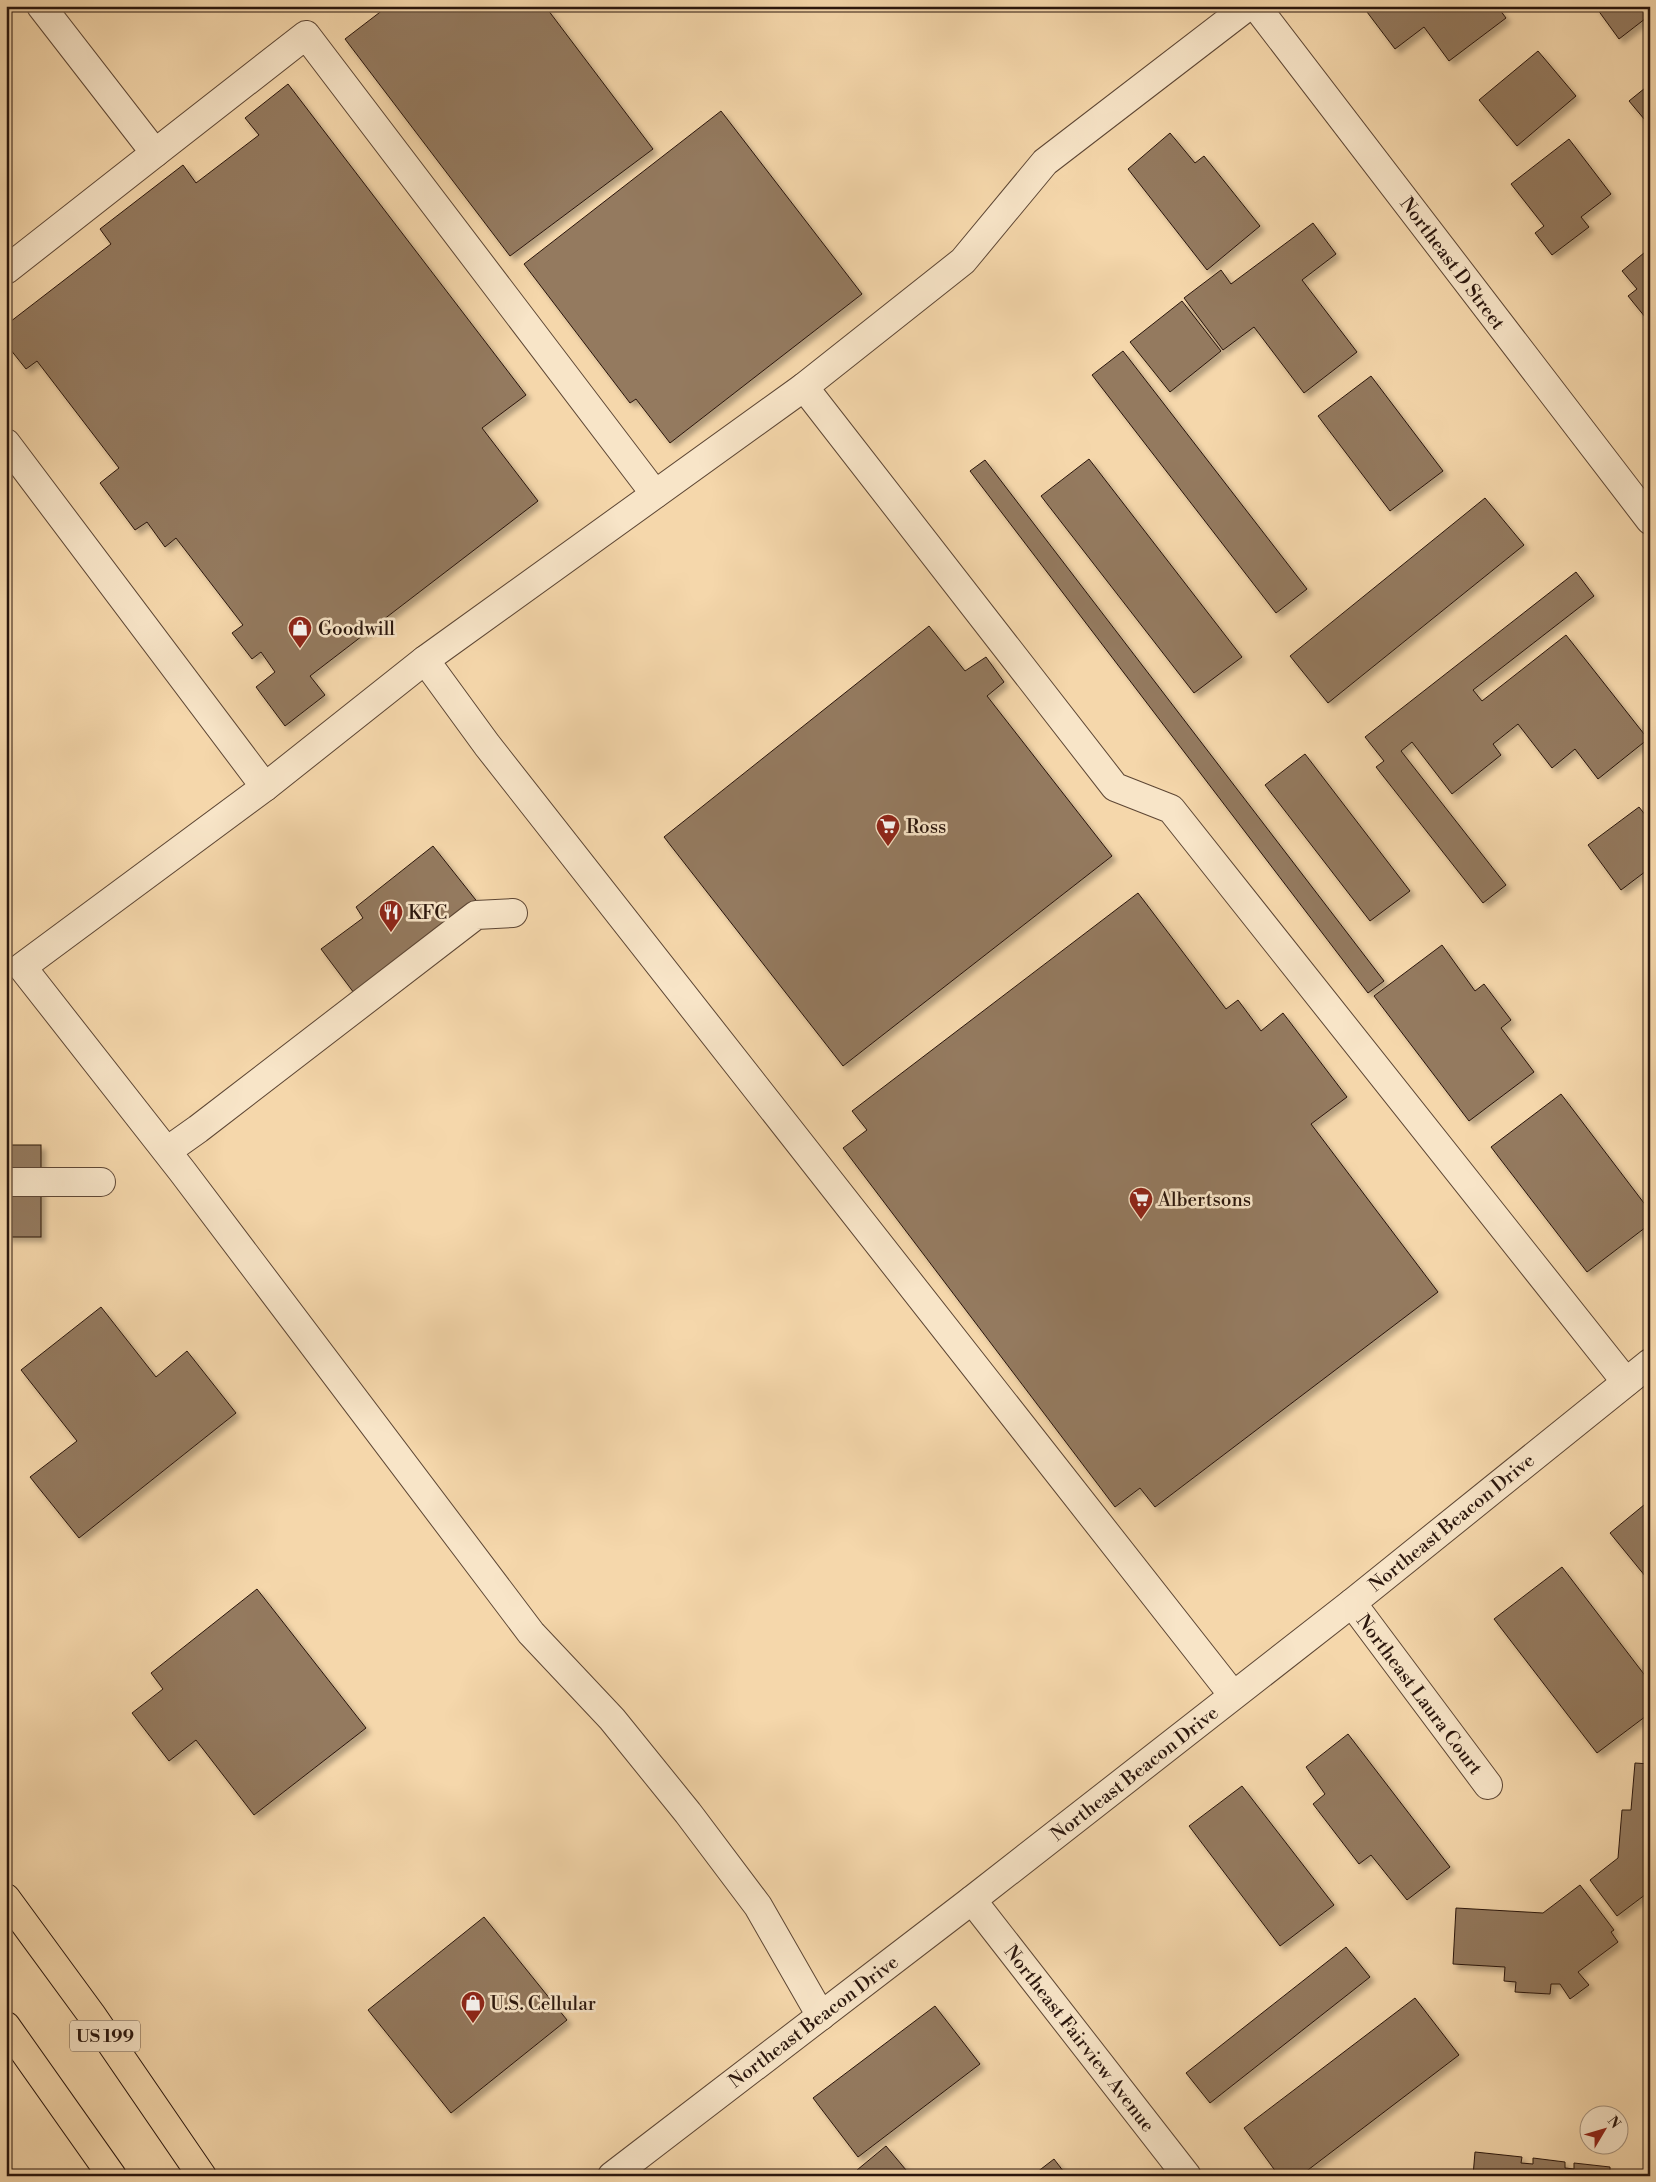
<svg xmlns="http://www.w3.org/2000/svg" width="1656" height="2182" font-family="'Libre Bodoni',serif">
	<defs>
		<filter id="shadow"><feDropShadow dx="4.5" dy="4.5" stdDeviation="2.5" flood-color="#0004"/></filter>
	</defs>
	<rect width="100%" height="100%" fill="#f5d7ab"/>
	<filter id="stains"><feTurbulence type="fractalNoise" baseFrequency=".004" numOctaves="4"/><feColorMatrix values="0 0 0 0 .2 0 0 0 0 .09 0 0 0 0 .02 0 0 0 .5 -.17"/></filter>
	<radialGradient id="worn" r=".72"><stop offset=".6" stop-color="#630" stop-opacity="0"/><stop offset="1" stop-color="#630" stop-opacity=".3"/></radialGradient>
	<g fill="#947a5f" stroke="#2a160d" filter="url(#shadow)">
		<polygon points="388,6 545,6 653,149 510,256 345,39"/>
		<polygon points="1374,6 1497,6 1506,18 1449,61 1424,27 1395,49 1367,12"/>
		<polygon points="1595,6 1650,6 1650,15 1619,39"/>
		<polygon points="1538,51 1576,96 1517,146 1479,100"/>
		<polygon points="288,84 526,395 482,428 538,501 310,676 325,695 285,726 256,687 275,672 261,652 252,659 232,633 243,625 176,538 165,547 147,522 135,530 100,483 119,468 37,361 26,369 6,344 6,325 111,244 100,229 183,165 196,183 259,135 245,118"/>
		<polygon points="1650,84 1650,126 1629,101"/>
		<polygon points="721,111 862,294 670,443 636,399 630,403 524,264"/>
		<polygon points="1170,133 1195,163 1204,156 1260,226 1207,270 1128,169"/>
		<polygon points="1569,139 1611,194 1581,217 1589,227 1552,255 1535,233 1544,226 1511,184"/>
		<polygon points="1313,223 1336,254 1302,280 1357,352 1304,393 1254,327 1223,350 1184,298 1221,270 1231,284"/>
		<polygon points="1650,248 1650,323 1628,296 1637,289 1622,271"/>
		<polygon points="1182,301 1221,351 1170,392 1130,342"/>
		<polygon points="1123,351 1307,589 1276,613 1092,375"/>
		<polygon points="1371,376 1443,471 1390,511 1318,416"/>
		<polygon points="1089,459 1242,657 1194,693 1041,496"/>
		<polygon points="985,460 1384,981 1368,993 970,471"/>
		<polygon points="1485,498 1524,545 1328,703 1290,656"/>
		<polygon points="1576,572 1594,596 1473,690 1482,701 1566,635 1648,739 1598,779 1575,749 1552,768 1518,724 1493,744 1501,755 1452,794 1412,742 1401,751 1506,885 1483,903 1376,767 1384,761 1365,737"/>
		<polygon points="929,626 965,671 986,657 1004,682 987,696 1112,856 843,1066 664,837"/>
		<polygon points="1305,754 1410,891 1370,921 1265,785"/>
		<polygon points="1639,807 1650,821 1650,868 1621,890 1588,845"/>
		<polygon points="433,846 479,904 357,997 321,949 363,918 356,907"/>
		<polygon points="1138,893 1226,1009 1238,1000 1261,1031 1283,1013 1347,1097 1311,1124 1438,1292 1155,1507 1140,1488 1115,1507 843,1148 867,1130 852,1111"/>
		<polygon points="1442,945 1475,991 1484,984 1511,1020 1501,1028 1534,1072 1469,1121 1374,996"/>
		<polygon points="1561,1094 1650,1211 1650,1224 1587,1272 1491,1147"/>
		<rect x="6" y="1145" width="35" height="92"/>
		<polygon points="101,1307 156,1377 187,1351 236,1413 79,1538 30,1477 77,1441 21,1370"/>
		<polygon points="1650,1500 1650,1582 1610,1533"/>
		<polygon points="1562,1567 1650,1682 1650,1713 1597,1753 1494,1619"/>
		<polygon points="257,1589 366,1728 254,1815 196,1740 169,1761 132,1713 163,1689 151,1673"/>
		<polygon points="1348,1734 1450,1867 1407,1900 1371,1855 1359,1864 1313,1804 1325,1794 1306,1767"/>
		<polygon points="1635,1763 1650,1764 1650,1891 1617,1916 1590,1880 1618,1858 1622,1810 1631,1810"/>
		<polygon points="1242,1786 1334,1905 1280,1946 1189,1826"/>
		<polygon points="1580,1885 1614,1930 1611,1932 1618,1942 1578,1972 1589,1985 1570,1999 1560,1984 1551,1984 1550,1994 1515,1992 1516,1982 1504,1981 1505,1967 1453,1964 1456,1908 1543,1913"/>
		<polygon points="484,1917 567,2020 451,2113 368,2010"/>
		<polygon points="1346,1947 1370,1977 1210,2103 1186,2073"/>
		<polygon points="1415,1998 1459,2055 1300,2176 1279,2176 1244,2128"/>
		<polygon points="935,2006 980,2064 858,2157 813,2098"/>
		<polygon points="886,2146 911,2176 861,2176 857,2170"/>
		<polygon points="1475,2152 1522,2157 1521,2163 1533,2164 1533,2158 1565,2162 1565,2168 1574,2169 1574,2163 1610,2167 1610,2174 1628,2176 1473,2176"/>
		<polygon points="1054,2159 1067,2176 1032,2176"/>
	</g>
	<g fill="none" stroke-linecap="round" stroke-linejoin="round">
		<defs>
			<g id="minor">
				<polyline points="1256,6 1650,520"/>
				<polyline points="155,153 306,35 655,494"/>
				<polyline points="6,270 155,153 41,6"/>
				<polyline points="804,387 963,261 1045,162 1248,6"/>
				<polyline points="6,443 265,787"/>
				<polyline points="425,660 265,787 22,967 182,1171 531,1633 612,1719 688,1813 758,1906 821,2016"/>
				<polyline points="167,1151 198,1129 476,915 513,913"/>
				<polyline points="6,1182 101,1182"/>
				<polyline points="1352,1603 1488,1785"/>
				<polyline points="1233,1695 487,745 425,660 804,387 1115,787 1171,809 1626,1382"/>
				<polyline points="972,1900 1187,2176"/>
				<polyline points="612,2176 972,1900 1352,1603 1650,1363"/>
			</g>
			<g id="highway">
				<polyline points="6,1898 91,2014 202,2176"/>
				<polyline points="6,2026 112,2176"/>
			</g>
		</defs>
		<use href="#minor" stroke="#5d4634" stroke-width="30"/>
		<use href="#highway" stroke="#2a160d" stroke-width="30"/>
		<use href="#minor" stroke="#f8e5c8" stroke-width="28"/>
		<use href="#highway" stroke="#f5d7ab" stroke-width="28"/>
	</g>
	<defs>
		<symbol id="shop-pin" viewBox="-11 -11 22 30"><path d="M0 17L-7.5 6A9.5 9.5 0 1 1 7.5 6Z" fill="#8f2418" stroke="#f8e5c8"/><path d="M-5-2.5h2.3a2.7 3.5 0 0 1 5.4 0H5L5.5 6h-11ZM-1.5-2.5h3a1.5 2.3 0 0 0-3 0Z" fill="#fff"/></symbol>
		<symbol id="supermarket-pin" viewBox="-11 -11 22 30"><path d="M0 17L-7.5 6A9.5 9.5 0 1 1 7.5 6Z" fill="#8f2418" stroke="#f8e5c8"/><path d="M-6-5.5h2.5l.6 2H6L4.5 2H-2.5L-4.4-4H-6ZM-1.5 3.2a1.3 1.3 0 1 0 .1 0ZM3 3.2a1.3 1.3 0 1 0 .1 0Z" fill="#fff"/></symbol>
		<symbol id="restaurant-pin" viewBox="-11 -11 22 30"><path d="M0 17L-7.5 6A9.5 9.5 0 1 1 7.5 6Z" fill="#8f2418" stroke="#f8e5c8"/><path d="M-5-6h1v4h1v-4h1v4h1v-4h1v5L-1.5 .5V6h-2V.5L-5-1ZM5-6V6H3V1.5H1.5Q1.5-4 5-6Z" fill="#fff"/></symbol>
	</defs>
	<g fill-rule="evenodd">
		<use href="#shop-pin" x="286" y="614" width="28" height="38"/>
		<use href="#supermarket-pin" x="874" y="812" width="28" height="38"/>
		<use href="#restaurant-pin" x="377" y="898" width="28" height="38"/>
		<use href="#supermarket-pin" x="1127" y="1185" width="28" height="38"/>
		<use href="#shop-pin" x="459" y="1989" width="28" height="38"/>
	</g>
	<g text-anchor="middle" stroke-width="5" stroke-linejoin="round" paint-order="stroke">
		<rect fill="#f8e5c8" stroke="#685445" stroke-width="1" x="70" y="2020.5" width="70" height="31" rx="4"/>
		<g font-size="18" font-weight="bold" fill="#2a160d">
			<text x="105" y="2042">US 199</text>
		</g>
		<g font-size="19" fill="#2a160d" stroke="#f8e5c8">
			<text transform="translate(1453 263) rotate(53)" y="7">Northeast D Street</text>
			<text transform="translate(1451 1522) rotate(-39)" y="7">Northeast Beacon Drive</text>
			<text transform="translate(1420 1694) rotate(53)" y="7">Northeast Laura Court</text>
			<text transform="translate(1134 1773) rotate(-38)" y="7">Northeast Beacon Drive</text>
			<text transform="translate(813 2021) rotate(-37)" y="7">Northeast Beacon Drive</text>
			<text transform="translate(1080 2038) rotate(52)" y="7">Northeast Fairview Avenue</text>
		</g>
		<g font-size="19" fill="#2a160d" stroke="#f8e5c8" text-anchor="start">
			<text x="318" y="635">Goodwill</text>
			<text x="906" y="833">Ross</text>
			<text x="408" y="919">KFC</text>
			<text x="1158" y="1206">Albertsons</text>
			<text x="490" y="2010">U.S. Cellular</text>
		</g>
	</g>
	<rect width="1656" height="2182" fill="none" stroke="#f5d7ab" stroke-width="25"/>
	<rect x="8" y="8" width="1641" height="2167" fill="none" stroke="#2a160d" stroke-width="2.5"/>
	<rect x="12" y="12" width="1631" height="2157" fill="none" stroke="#2a160d"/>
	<g transform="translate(1604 2130) rotate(52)"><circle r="24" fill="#f8e5c8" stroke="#a6927d"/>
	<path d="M0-4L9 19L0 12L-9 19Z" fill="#8f2418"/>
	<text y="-8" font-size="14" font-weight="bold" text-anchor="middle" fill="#2a160d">N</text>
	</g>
	<rect width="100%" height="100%" filter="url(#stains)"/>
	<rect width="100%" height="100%" fill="url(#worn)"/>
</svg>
